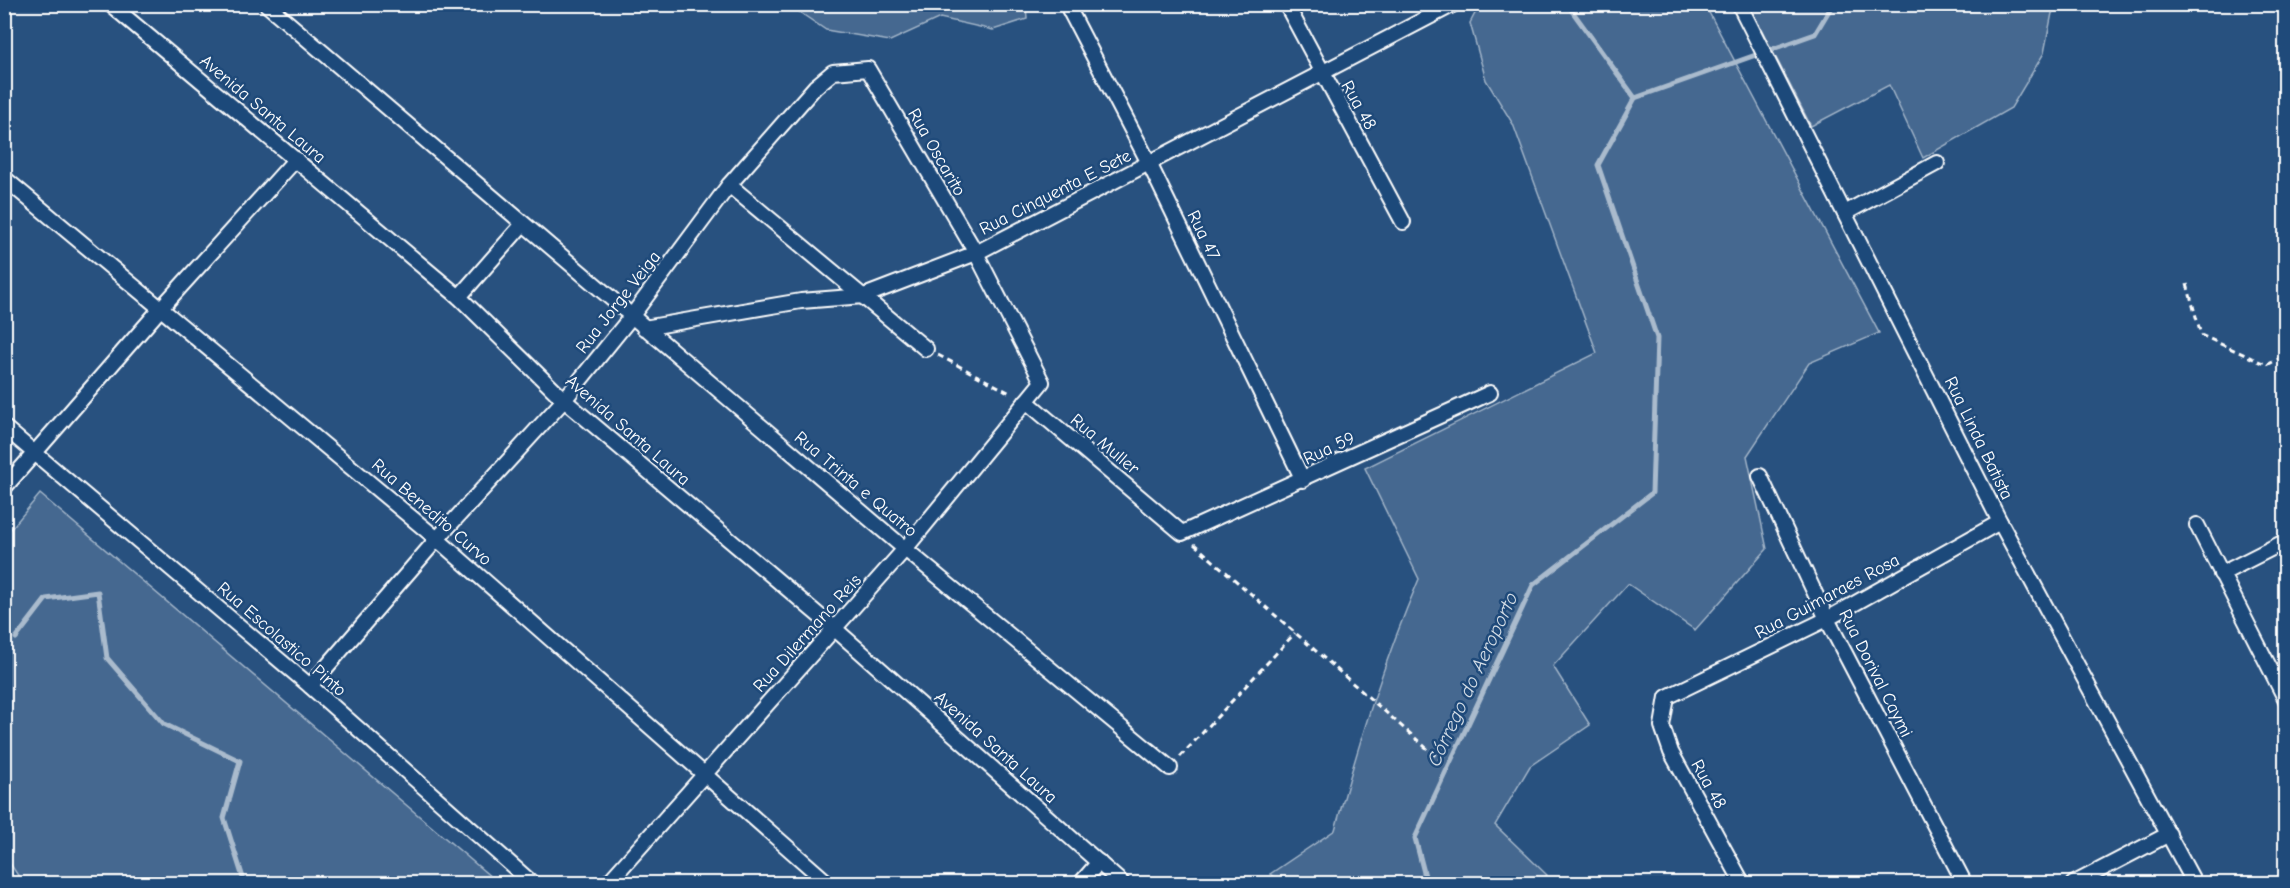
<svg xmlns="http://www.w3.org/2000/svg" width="2290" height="888" font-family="'Comic Neue',sans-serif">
	<rect width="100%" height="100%" fill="#28517f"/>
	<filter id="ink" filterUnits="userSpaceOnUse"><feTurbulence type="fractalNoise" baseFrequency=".0167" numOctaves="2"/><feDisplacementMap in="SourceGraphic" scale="12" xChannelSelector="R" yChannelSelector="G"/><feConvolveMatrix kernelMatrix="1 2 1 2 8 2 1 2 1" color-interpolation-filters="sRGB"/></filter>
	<g filter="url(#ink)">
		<g fill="#446890" stroke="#a2b4c8" stroke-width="1.5">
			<path d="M1480,4L1705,5L1879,333L1809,363L1747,456L1767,549L1695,630L1628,584L1553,666L1590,725L1530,766L1495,825L1547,875L1542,883H1282L1270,874L1335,830C1359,743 1383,663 1419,579L1365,468L1597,353L1513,124L1486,80L1470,23Z"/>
			<polygon points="789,5 1026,5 1027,19 993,30 940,18 890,41 826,30"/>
			<polygon points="1749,5 2059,5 2052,13 2044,53 2011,108 1923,158 1889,85 1811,126"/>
			<polygon points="40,494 498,883 23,883 5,856 5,536"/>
		</g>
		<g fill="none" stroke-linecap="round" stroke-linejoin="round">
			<g stroke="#aabbcd" stroke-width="5">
				<polyline points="1635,98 1815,34 1833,4"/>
				<polyline points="16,638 46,599 98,592 107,658 164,724 240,761 224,818 245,884"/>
				<polyline points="1427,884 1415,838 1533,585 1652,493 1657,338 1598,165 1635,98 1567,4"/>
			</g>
			<defs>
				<g id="minor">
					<polyline points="110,4 459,297 564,400 835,629 1123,884"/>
					<polyline points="266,4 905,549 1170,768"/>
					<polyline points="1286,4 1403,222"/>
					<polyline points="1739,4 2000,522 2195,884"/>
					<polyline points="1069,9 1149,163 1303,480"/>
					<polyline points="4,178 437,539 829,884"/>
					<polyline points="729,185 926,349"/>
					<polyline points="1845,213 1937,163"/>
					<polyline points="459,297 523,224"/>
					<polyline points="644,328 801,301 864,296 976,253 1454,4"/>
					<polyline points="1026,401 1182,533 1490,393"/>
					<polyline points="4,427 310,686 533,884"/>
					<polyline points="1760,476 1827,619 1965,884"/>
					<polyline points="4,488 162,307 296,159"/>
					<polyline points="2197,525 2286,700"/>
					<polyline points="2221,574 2286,541"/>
					<polyline points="310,686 437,539 564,400 631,317 729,185 815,87 833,72 868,69 976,253 1042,382 905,549 607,884"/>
					<polyline points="1080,884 1099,862"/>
					<polyline points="1743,884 1671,752 1662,726 1667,697 1827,619 2000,522"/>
					<polyline points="2073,884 2169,834"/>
				</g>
			</defs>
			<use href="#minor" stroke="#fff" stroke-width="18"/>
			<g stroke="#fff" stroke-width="3" stroke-dasharray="6 4.5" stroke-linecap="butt">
				<polyline points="2187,284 2201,335 2267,365 2286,355"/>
				<polyline points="938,355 1012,394"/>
				<polyline points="1194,544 1439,759"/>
				<polyline points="1180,757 1295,633"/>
			</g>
			<use href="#minor" stroke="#1f4a7a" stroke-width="14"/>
		</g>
	</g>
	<g text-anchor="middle" stroke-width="5" stroke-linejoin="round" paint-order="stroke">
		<g font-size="18" fill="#fff" stroke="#1f4a7a">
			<text transform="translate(1359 105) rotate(61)" y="6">Rua 48</text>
			<text transform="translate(263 109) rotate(40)" y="6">Avenida Santa Laura</text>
			<text transform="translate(937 152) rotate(60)" y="6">Rua Oscarito</text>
			<text transform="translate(1055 192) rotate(-27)" y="6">Rua Cinquenta E Sete</text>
			<text transform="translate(1204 235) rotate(64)" y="6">Rua 47</text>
			<text transform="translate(618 302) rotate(-52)" y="6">Rua Jorge Veiga</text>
			<text transform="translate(628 430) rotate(41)" y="6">Avenida Santa Laura</text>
			<text transform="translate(1979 438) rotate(64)" y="6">Rua Linda Batista</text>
			<text transform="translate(1105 444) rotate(40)" y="6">Rua Muller</text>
			<text transform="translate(1329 448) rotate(-25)" y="6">Rua 59</text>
			<text transform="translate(856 484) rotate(40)" y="6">Rua Trinta e Quatro</text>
			<text transform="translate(432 512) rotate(41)" y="6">Rua Benedito Curvo</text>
			<text transform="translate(1827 596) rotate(-28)" y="6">Rua Guimaraes Rosa</text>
			<text transform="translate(807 633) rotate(-48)" y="6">Rua Dilermano Reis</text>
			<text transform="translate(282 639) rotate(41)" y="6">Rua Escolastico Pinto</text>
			<text transform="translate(1876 673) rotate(63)" y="6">Rua Dorival Caymi</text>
			<text transform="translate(996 747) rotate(42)" y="6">Avenida Santa Laura</text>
			<text transform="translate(1709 784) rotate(61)" y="6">Rua 48</text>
		</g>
		<g font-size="20" font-style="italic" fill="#d4dde6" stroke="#1f4a7a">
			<text transform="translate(1472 679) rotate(-65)" y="7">Córrego do Aeroporto</text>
		</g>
	</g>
	<rect width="2290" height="888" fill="none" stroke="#1f4a7a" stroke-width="24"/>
	<rect x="12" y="12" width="2266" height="864" fill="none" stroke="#fff" stroke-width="2" filter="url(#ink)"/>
</svg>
